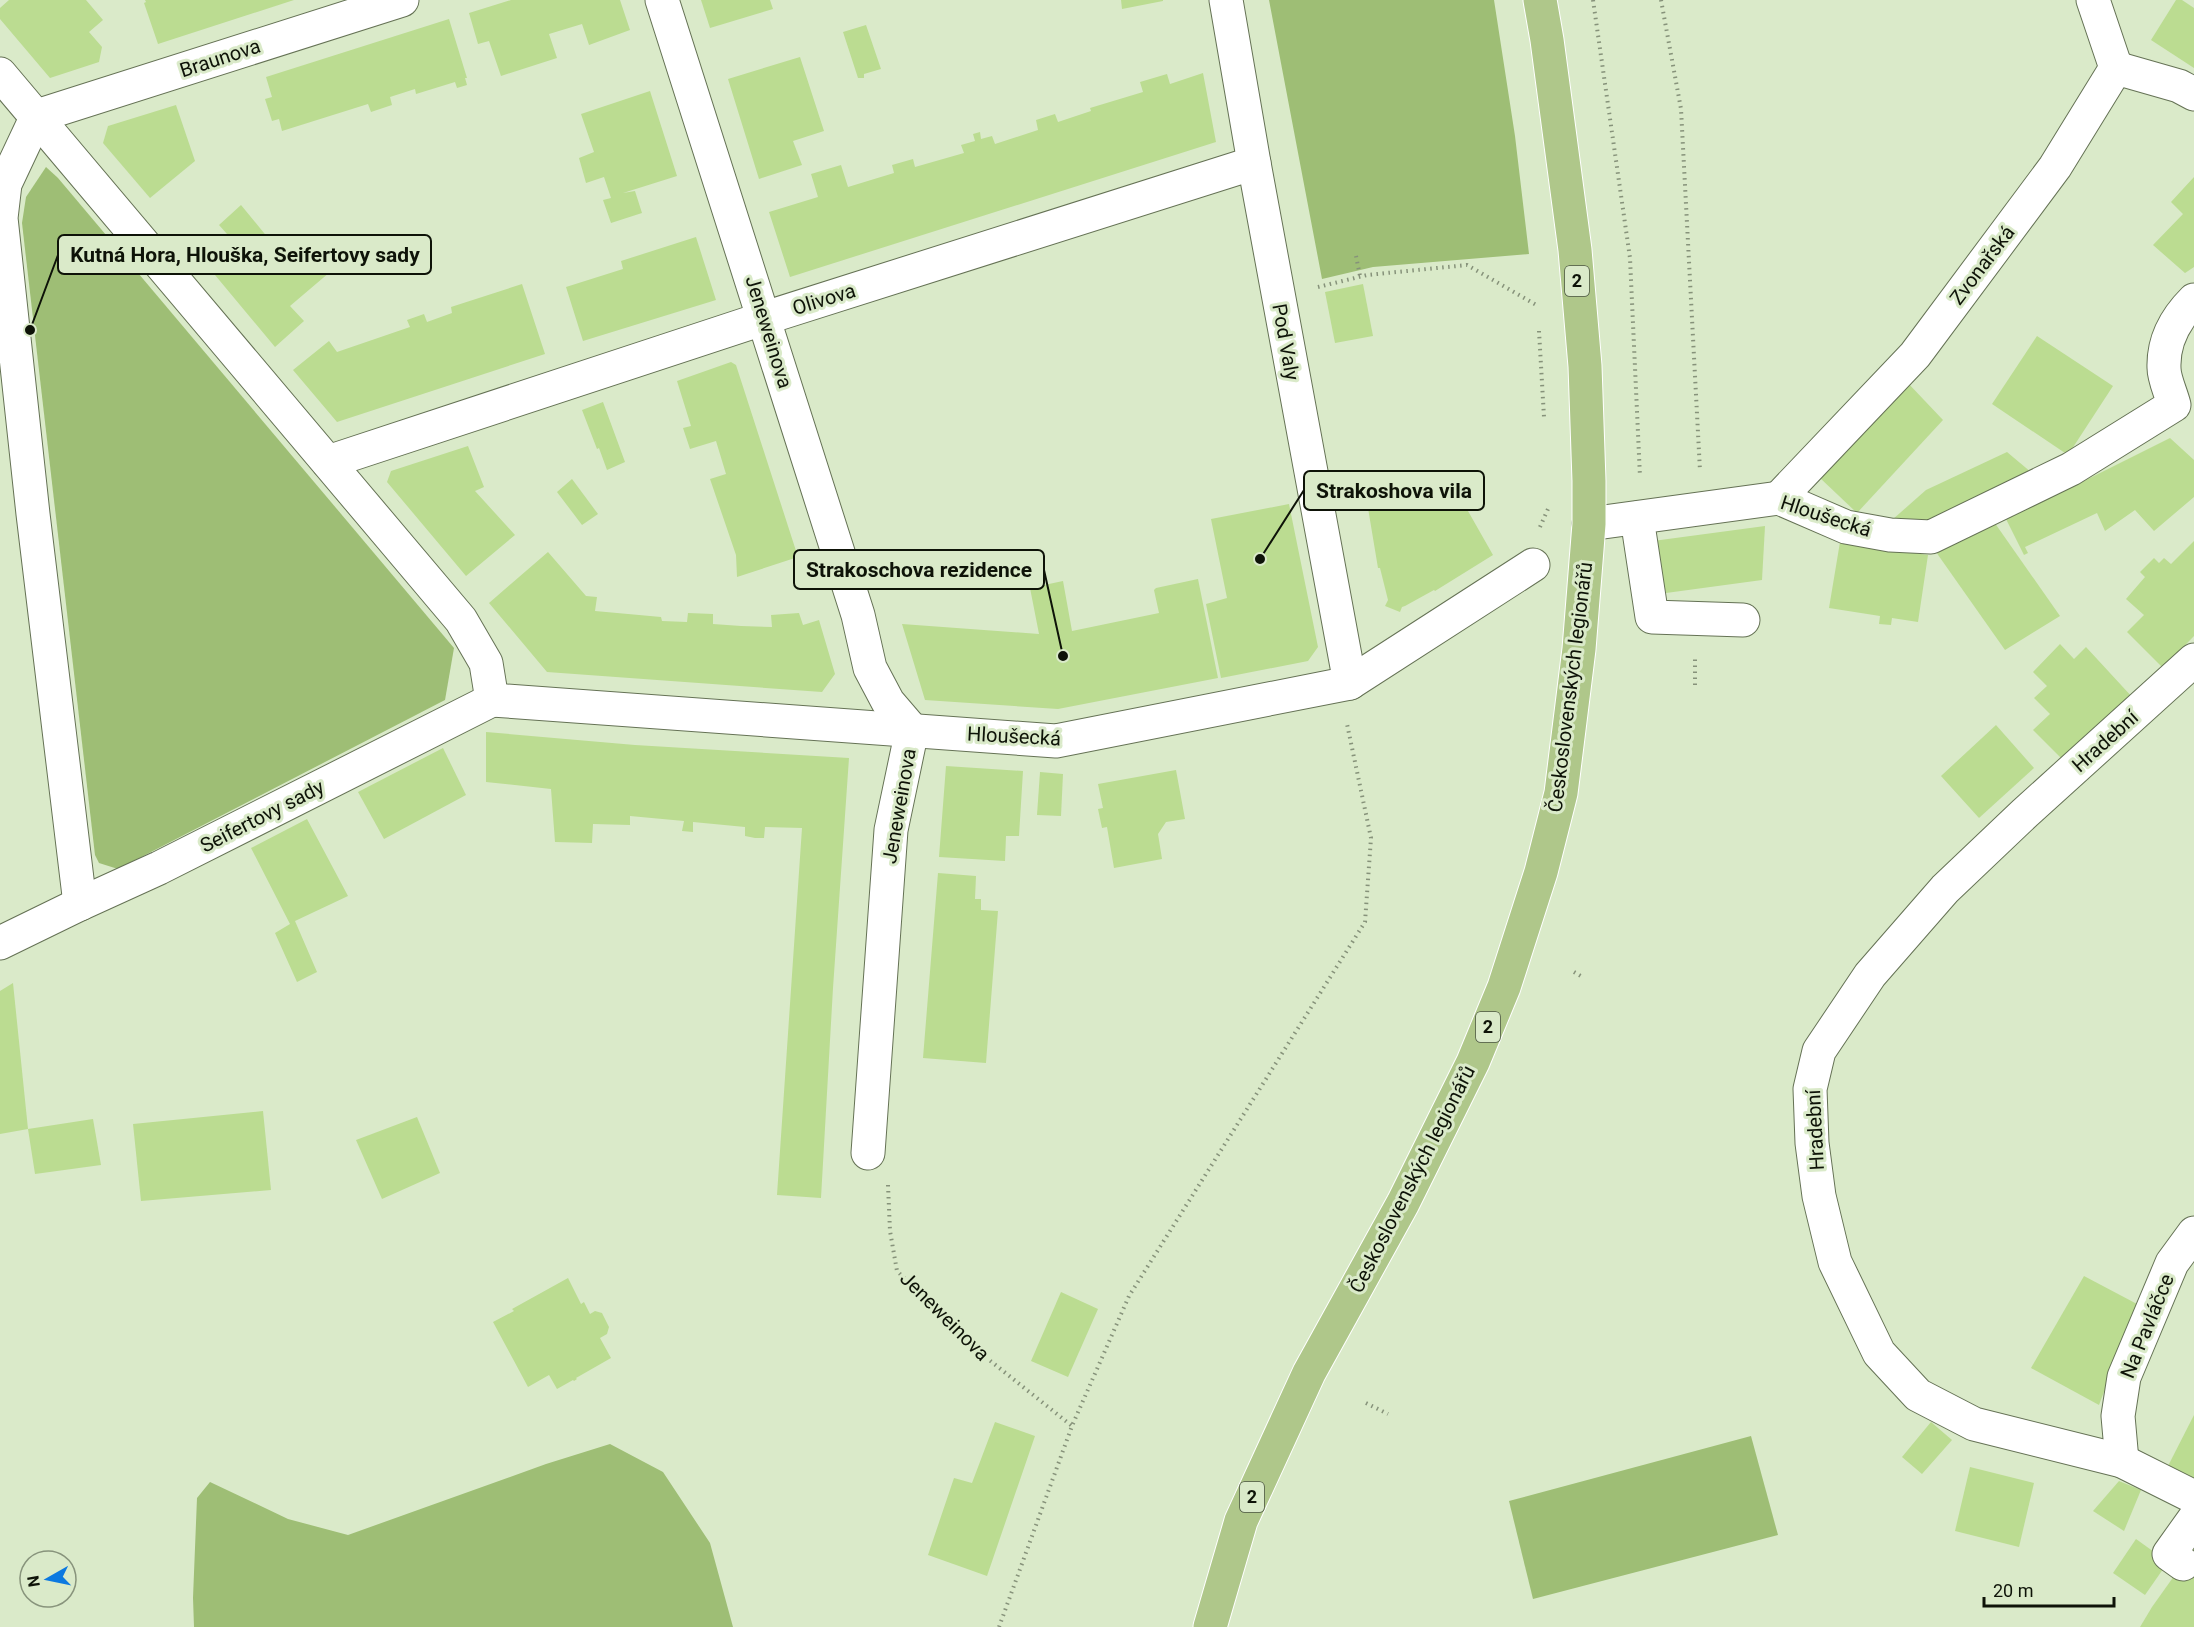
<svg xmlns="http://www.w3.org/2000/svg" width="2194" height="1627" font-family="Roboto,sans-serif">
	<rect width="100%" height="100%" fill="#daeac9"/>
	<g fill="#9ebe75">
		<polygon points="1269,0 1494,0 1515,136 1529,254 1373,267 1322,279"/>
		<polygon points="46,167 58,178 454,648 445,700 118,869 99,863 95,855 22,223 26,197"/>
		<polygon points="1751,1436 1778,1535 1533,1599 1509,1501"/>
		<polygon points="610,1444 663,1472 710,1543 733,1627 194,1627 193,1598 197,1498 210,1482 288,1519 348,1535 546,1464"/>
	</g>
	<g fill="#bbdc91">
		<polygon points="9,0 86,0 103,20 89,32 102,47 99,62 50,78 0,19 0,8"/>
		<polygon points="145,0 294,0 158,44 144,3 146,2"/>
		<polygon points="511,0 620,0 630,30 589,45 582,24 549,34 557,58 501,76 489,41 478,44 469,13"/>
		<polygon points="701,0 770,0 773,9 710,28"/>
		<polygon points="1121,0 1163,0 1163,1 1122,9"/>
		<polygon points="2176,0 2182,0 2194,8 2194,68 2151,40"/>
		<polygon points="449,19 467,78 465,78 467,85 457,88 455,82 416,94 415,89 390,97 392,105 371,112 368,104 282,131 279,119 272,121 265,99 272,97 266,77"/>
		<polygon points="866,25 881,69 864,74 864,78 858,78 843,32"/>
		<polygon points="800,57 824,131 793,141 802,165 759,179 728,79"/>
		<polygon points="1203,73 1216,142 790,277 769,212 818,197 811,174 841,165 848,187 894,173 892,165 913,159 915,167 964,153 961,145 975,141 973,134 980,132 981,139 992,136 995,144 1038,130 1036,120 1055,114 1058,122 1091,111 1090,108 1143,92 1140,82 1167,74 1170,84"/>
		<polygon points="650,91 677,176 623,193 635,191 642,213 611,223 603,200 611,198 604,177 586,183 579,158 594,152 581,114"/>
		<polygon points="176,105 195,161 150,198 103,143 108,126"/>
		<polygon points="2194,177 2194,267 2185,273 2153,245 2183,214 2171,202"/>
		<polygon points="241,205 282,255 302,238 330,272 290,306 304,321 275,347 200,257 227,234 219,225"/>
		<polygon points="696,237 716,300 583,341 566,287 623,269 621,261"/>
		<polygon points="522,284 545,354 337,422 293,370 329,341 337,352 410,327 407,320 424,314 427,322 452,313 451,307"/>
		<polygon points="1363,284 1373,336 1335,343 1325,292"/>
		<polygon points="2037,336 2113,386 2068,455 1992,404"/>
		<polygon points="731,362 736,365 798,557 737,577 736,555 710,479 726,474 716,441 690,449 683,428 691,426 677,381"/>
		<polygon points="1906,381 1943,420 1857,513 1819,477"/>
		<polygon points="603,402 625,462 607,470 599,448 597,449 582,410"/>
		<polygon points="2170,438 2194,460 2194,497 2154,531 2135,510 2105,531 2097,513 2025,547 2028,553 2024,555 2003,513 2032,500 2082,482"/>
		<polygon points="468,446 484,487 475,491 515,535 466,576 387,482 391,471"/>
		<polygon points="2007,452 2032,473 1926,523 1892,520 1926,490"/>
		<polygon points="572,479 598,514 582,525 557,492"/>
		<polygon points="1421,485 1425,498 1427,498 1431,490 1441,485 1452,490 1456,501 1453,510 1464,504 1493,555 1435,591 1434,590 1405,606 1402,607 1400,612 1385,606 1388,600 1380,568 1378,568 1366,496"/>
		<polygon points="1289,504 1318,647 1308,661 1221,678 1206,604 1227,598 1211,519"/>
		<polygon points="1992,519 2060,616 2005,650 1936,552"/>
		<polygon points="1765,526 1762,580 1666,593 1653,541"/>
		<polygon points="2194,541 2194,636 2163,668 2127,632 2144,615 2126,599 2145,577 2140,572 2154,558 2159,563 2164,558 2171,564"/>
		<polygon points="1840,542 1928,555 1918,622 1892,618 1891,625 1879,624 1880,616 1829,608"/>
		<polygon points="548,552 586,596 597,597 595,611 661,617 662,621 687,622 688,613 713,614 713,624 741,626 772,627 771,615 799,613 803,625 819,620 835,674 822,692 547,672 489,603"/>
		<polygon points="1198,579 1218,678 1058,709 925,700 902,624 1039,634 1030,588 1063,581 1072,631 1159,613 1154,590 1156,588"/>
		<polygon points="2060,644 2074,659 2086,647 2133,698 2063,760 2033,730 2050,714 2034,698 2047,686 2033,672"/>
		<polygon points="1996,725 2034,768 1979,818 1941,776"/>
		<polygon points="486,732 635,745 849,758 833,988 821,1198 777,1195 802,828 765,827 764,838 755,838 745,836 745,827 693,822 693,832 682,831 684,821 630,816 630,825 593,824 592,843 555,842 551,789 486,782"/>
		<polygon points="443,748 466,795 384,839 358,792"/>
		<polygon points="946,766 1023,771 1019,836 1006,836 1005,861 939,857"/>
		<polygon points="1176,770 1185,819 1166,822 1158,834 1162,859 1114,868 1107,827 1102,828 1098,809 1103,808 1098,784"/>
		<polygon points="1040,772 1063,774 1061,816 1037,815"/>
		<polygon points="307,819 348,896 295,921 317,972 297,982 275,933 290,924 251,848"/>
		<polygon points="938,873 976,876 975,899 981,899 981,910 998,911 986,1063 923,1058"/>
		<polygon points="13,983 28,1129 0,1134 0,991"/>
		<polygon points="263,1111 271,1190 141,1201 133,1124"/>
		<polygon points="417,1117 440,1173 382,1199 356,1140"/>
		<polygon points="93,1119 101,1165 35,1174 28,1129"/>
		<polygon points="2084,1276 2137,1304 2099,1405 2031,1368"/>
		<polygon points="568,1278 581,1304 584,1302 590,1314 595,1311 602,1313 609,1327 607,1334 600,1338 611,1358 576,1378 577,1379 574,1381 573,1380 557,1389 549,1375 528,1387 493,1322 514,1311 512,1309"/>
		<polygon points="1061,1292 1098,1309 1068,1377 1031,1361"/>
		<polygon points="2194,1415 2194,1479 2168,1466"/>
		<polygon points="995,1422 1035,1436 987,1576 928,1555 954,1478 972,1483"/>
		<polygon points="1931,1422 1952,1440 1922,1474 1902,1457"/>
		<polygon points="1970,1467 2034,1483 2019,1547 1955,1531"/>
		<polygon points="2119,1481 2141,1490 2124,1531 2093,1511"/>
		<polygon points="2136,1539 2168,1562 2145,1595 2113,1573"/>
		<polygon points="2194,1548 2194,1627 2140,1627 2152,1607"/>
	</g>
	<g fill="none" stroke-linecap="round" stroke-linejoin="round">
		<defs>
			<g id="minor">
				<polyline points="662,0 858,615 870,668 888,702 912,730"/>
				<polyline points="1226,0 1254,163 1350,683"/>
				<polyline points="2116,68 2179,86 2194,94"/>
				<polyline points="0,74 461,620 486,663 492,700"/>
				<polyline points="37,116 5,184 1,218 33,514 80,904"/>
				<polyline points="37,116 402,0"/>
				<polyline points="328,462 765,318 1254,163"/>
				<polyline points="1779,498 1915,355 2055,167 2116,68 2093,0"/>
				<polyline points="1637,518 1652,617 1743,620"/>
				<path d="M1589,524L1779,498L1846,527L1890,535L1931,537L2071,469L2174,405C2171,393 2164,379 2164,368C2163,341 2176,318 2194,300"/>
				<polyline points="2194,660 2025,813 1945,889 1870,975 1819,1051 1810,1089 1812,1143 1819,1196 1835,1262 1879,1353 1918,1395 1974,1424 2122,1461 2194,1497"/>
				<polyline points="492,700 1056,741 1350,683 1533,565"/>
				<polyline points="0,943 80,904 159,868 492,700"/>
				<polyline points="868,1153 891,830 912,730"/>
				<polyline points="2122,1461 2118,1416 2124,1377 2172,1263 2194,1233"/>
				<polyline points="2183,1564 2169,1554 2194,1519"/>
			</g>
			<polyline id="major" points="1210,1627 1241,1521 1309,1373 1403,1203 1473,1062 1504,987 1541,872 1561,793 1579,649 1589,524 1589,481 1585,366 1575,250 1547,40 1540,0"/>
		</defs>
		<use href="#minor" stroke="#657255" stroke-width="35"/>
		<use href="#major" stroke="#fff" stroke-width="35"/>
		<g stroke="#86927a" stroke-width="4" stroke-dasharray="1.5 4.5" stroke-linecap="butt">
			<polyline points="1593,0 1630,258 1640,477"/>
			<polyline points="1661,0 1681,109 1700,471"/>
			<polyline points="1356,256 1360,276"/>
			<polyline points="1318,287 1367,275 1467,265 1538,306"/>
			<polyline points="1539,331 1544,417"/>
			<polyline points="1540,527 1548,509"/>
			<polyline points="1695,685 1695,658"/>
			<polyline points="1574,972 1584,978"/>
			<polyline points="888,1185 890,1231 897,1271 983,1355 1072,1426"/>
			<polyline points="1366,1403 1388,1414"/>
			<polyline points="999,1627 1072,1426 1129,1296 1365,922 1371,838 1347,724"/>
		</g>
		<use href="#minor" stroke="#fff" stroke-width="33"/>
		<use href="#major" stroke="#afc78a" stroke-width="33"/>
	</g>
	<g text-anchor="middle" stroke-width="6" stroke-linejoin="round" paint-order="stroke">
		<g fill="#daeac9" stroke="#4b5442" stroke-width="1.5">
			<rect x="1565" y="266" width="24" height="30" rx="4.5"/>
			<rect x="1476" y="1012" width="24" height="30" rx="4.5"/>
			<rect x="1240" y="1482" width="24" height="30" rx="4.5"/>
		</g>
		<g font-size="18" font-weight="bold" fill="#0e1308">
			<text x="1577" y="287">2</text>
			<text x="1488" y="1033">2</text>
			<text x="1252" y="1503">2</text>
		</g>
		<g font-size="20" fill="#0e1308" stroke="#daeac9">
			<text transform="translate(220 58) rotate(-18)" y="7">Braunova</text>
			<text transform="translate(1982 265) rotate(-53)" y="7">Zvonařská</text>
			<text transform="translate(824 299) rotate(-17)" y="7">Olivova</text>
			<text transform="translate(769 332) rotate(73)" y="7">Jeneweinova</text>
			<text transform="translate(1286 342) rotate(80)" y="7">Pod Valy</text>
			<text transform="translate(1826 516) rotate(18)" y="7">Hloušecká</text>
			<text transform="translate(1570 687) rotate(-83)" y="7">Československých legionářů</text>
			<text transform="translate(1014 736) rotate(3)" y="7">Hloušecká</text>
			<text transform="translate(2105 741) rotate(-42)" y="7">Hradební</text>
			<text transform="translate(899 806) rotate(-80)" y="7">Jeneweinova</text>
			<text transform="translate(262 816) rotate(-27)" y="7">Seifertovy sady</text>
			<text transform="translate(1815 1130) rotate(-93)" y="7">Hradební</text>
			<text transform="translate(1412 1179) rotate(-63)" y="7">Československých legionářů</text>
			<text transform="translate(945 1316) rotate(45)" y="7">Jeneweinova</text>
			<text transform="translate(2147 1326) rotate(-68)" y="7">Na Pavláčce</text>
		</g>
	</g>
	<path fill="none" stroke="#0e1308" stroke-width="2" d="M30 330L58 255M1260 559L1304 490M1063 656L1044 570"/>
	<g fill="#0e1308" stroke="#daeac9" stroke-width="2">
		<circle cx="30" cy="330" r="6"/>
		<circle cx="1260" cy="559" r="6"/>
		<circle cx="1063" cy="656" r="6"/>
	</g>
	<g fill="#daeac9" stroke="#0e1308" stroke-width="2">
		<rect x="58" y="235" width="373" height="39" rx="6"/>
		<rect x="1304" y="471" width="180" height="39" rx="6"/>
		<rect x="794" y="550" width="250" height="39" rx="6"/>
	</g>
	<g font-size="21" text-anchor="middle" font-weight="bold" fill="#0e1308">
		<text x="245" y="262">Kutná Hora, Hlouška, Seifertovy sady</text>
		<text x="1394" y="498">Strakoshova vila</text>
		<text x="919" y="577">Strakoschova rezidence</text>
	</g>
	<g transform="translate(48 1579) rotate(261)"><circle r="28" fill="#daeac9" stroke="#88947c" stroke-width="1.5"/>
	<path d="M0-4.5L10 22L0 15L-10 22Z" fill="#0c79e0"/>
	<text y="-9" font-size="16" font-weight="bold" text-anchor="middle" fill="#0e1308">N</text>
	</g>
	<path d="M1984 1597v9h130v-9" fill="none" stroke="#0e1308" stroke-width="3"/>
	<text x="1993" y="1597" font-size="18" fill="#0e1308" stroke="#daeac9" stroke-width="4.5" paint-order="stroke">20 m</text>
</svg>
